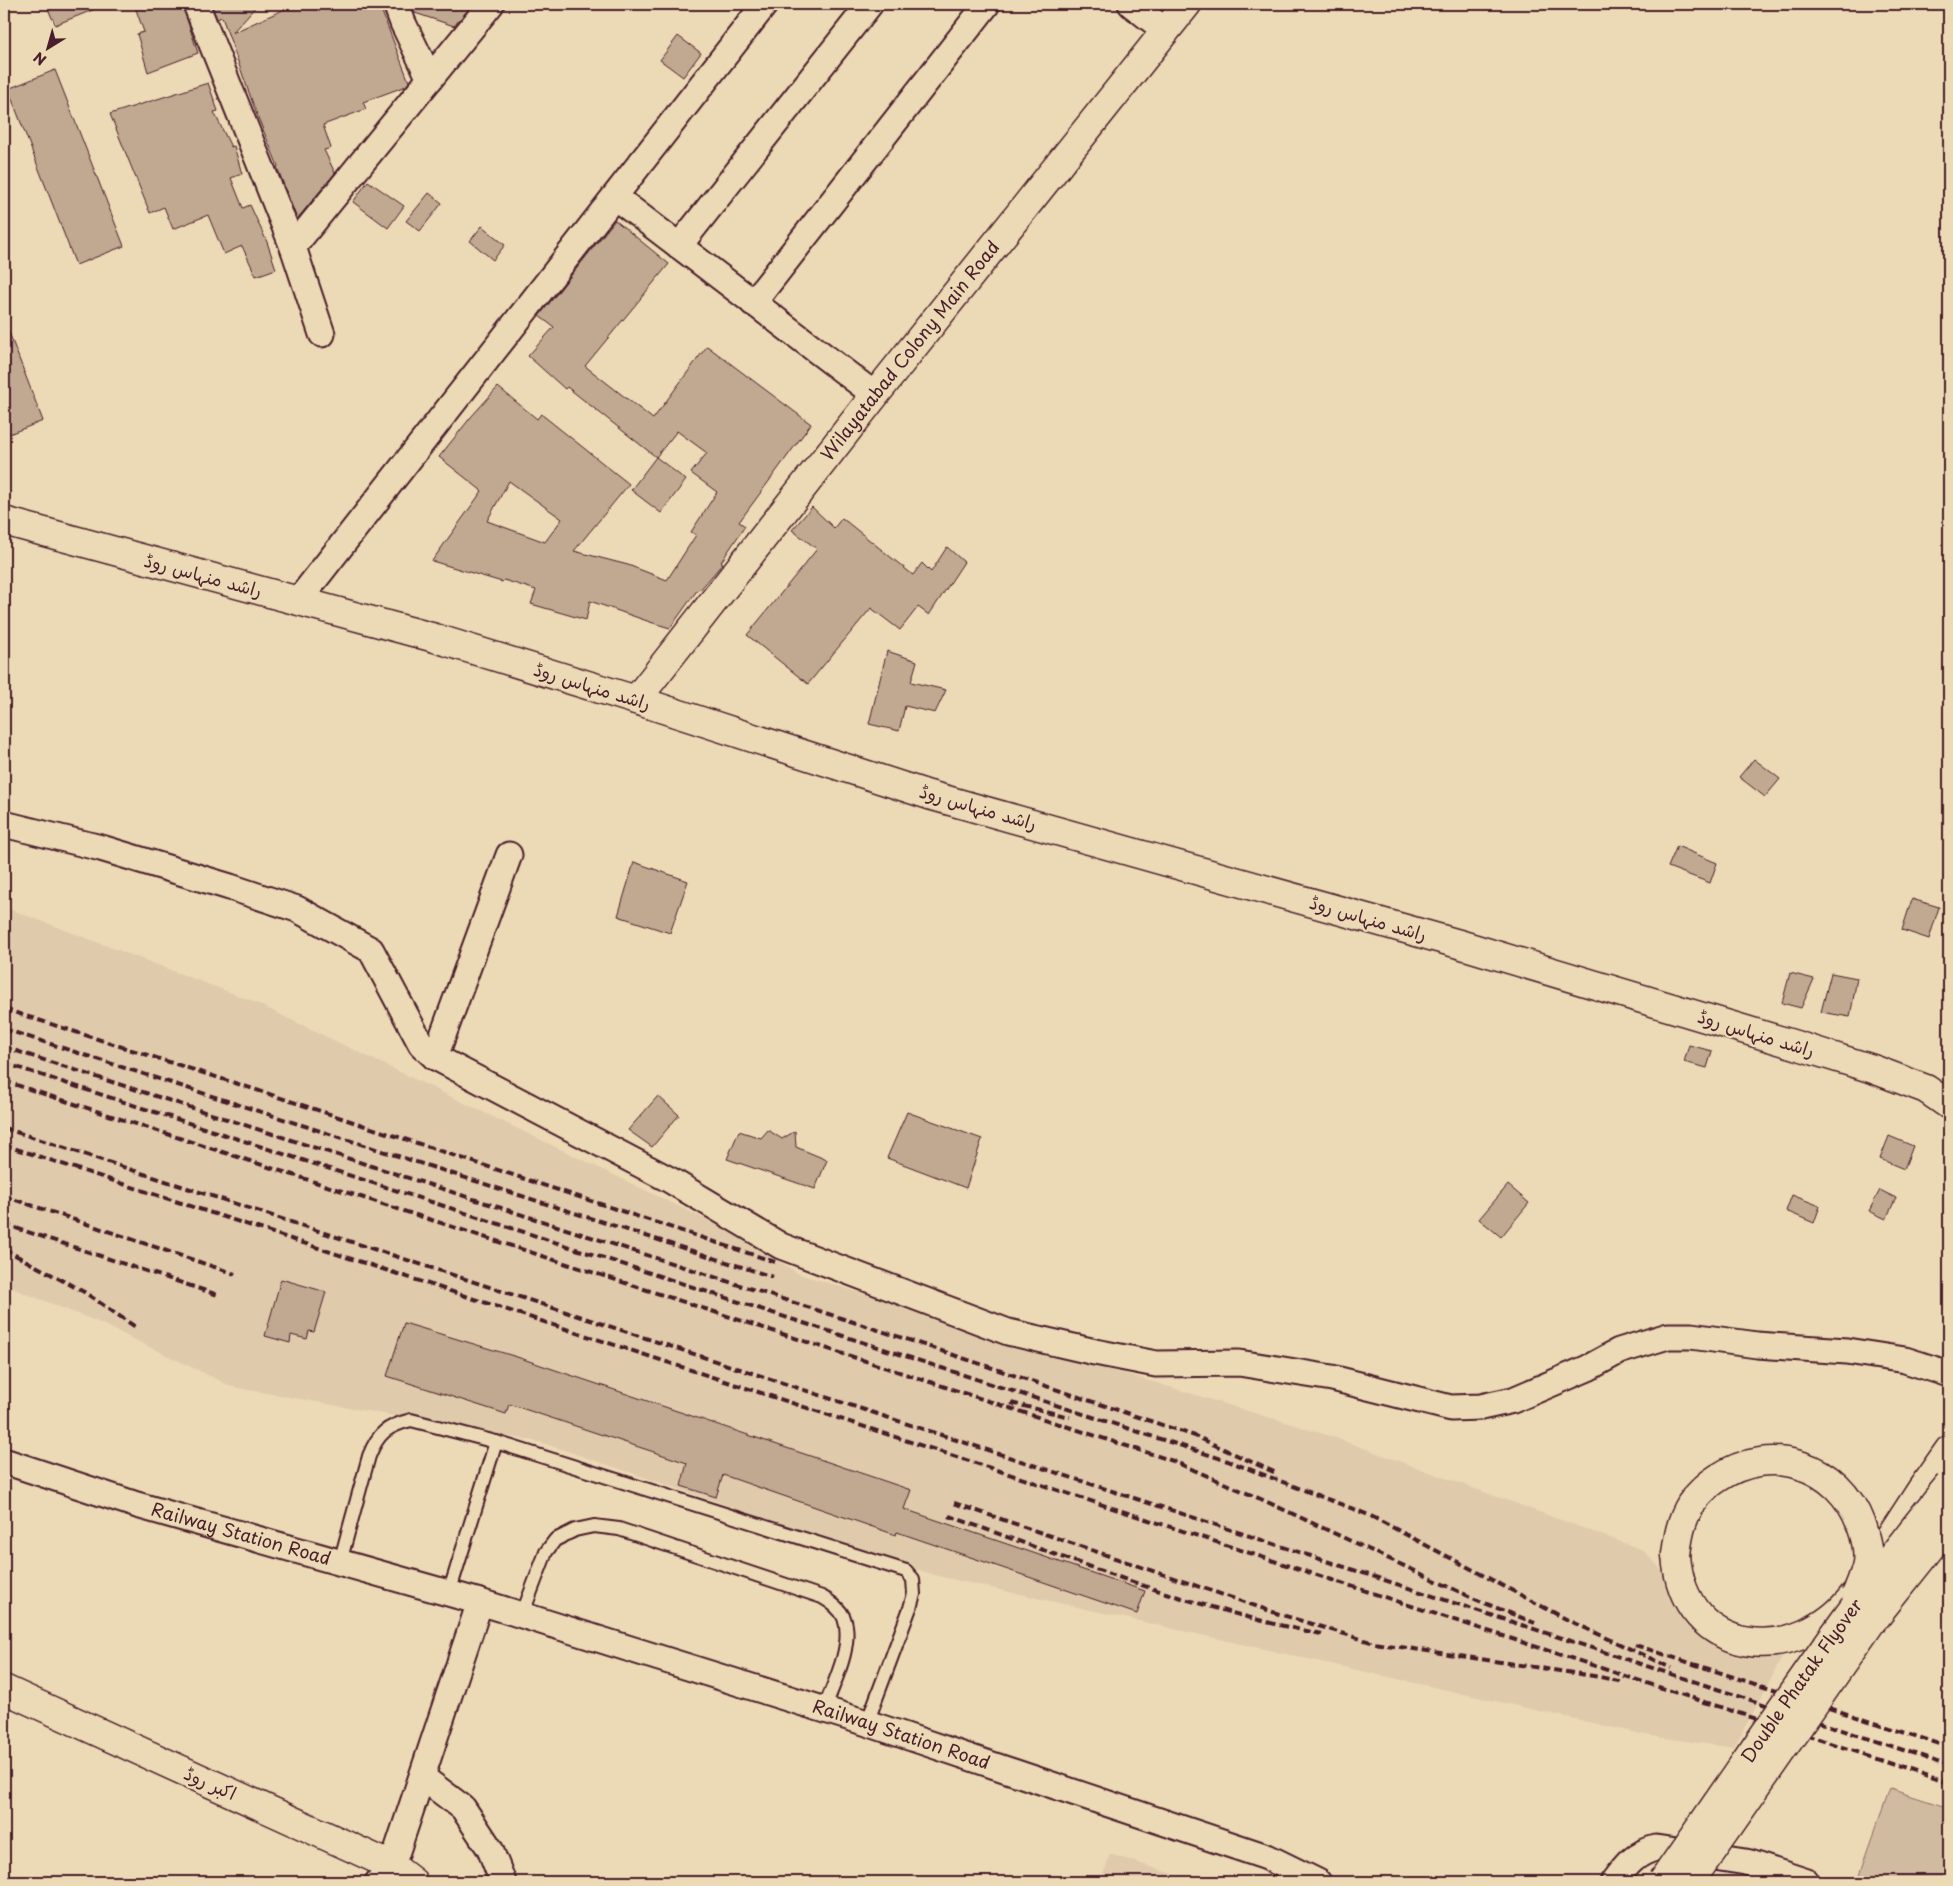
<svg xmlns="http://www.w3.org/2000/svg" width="1953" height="1886" font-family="'Playpen Sans','Playpen Sans Arabic',sans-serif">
	<rect width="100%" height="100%" fill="#ecd9b6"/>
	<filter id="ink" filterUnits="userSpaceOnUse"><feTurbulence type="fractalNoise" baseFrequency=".02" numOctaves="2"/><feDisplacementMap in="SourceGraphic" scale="10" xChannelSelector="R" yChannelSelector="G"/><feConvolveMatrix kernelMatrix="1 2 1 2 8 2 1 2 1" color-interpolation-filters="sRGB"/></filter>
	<g filter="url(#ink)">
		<g fill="#dfcaab">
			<polygon points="4,907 250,1000 730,1231 799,1274 1330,1436 1643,1550 1668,1577 1695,1623 1784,1654 1734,1748 1651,1736 934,1575 540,1442 233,1387 96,1321 4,1285"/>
			<polygon points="1110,1854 1198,1882 1101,1882"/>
		</g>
		<polygon fill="#d1bba0" stroke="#8e6d66" points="1890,1789 1949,1808 1949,1882 1857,1882"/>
		<g fill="#c1a891" stroke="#4a1f2b" fill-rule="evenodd">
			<polygon points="46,4 105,4 105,5 55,25"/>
			<polygon points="134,4 182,4 198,53 148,72 137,34 144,32"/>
			<polygon points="211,4 258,4 232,33 296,4 379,4 409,82 406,86 363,102 366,109 323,125 331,148 324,150 335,173 297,219 277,167 278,166 257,115 222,17 217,19"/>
			<polygon points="411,4 473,4 454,26 415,13"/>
			<polygon points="678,36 701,53 683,77 660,60"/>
			<polygon points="55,70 124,246 76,265 8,89"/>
			<polygon points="208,83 218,111 214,112 231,147 234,146 242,174 231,178 243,208 250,205 267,242 276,269 256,276 242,246 224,254 208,215 173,229 164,207 150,213 110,114"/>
			<polygon points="368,181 404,206 388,228 353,202"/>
			<polygon points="429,193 442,203 420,231 406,221"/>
			<path d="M615,220L669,264L585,366L653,419L707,346L811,424L739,522L745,526L721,562L723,563L700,590L698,589L670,628L650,622L590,601L586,620L531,604L536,590L504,580L502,582L432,561L482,491L439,457L471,417L498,387L537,419L541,414L629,484L574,551L628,565L667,580L696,535L691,532L717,492L691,473L707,453L677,431L656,457L567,387L565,389L528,356L554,327L539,316ZM509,481L562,519L545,542L487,521Z"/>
			<polygon points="482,226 505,245 493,260 470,241"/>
			<polygon points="5,322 43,421 4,436 4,323"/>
			<polygon points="656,457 686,480 661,513 631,490"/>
			<polygon points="812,507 834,528 842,518 913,575 922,563 931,572 947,547 964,562 929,615 918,607 900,630 871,608 808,684 747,635 817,549 792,530"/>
			<polygon points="887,651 917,661 911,682 946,690 935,713 905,706 899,731 869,724"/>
			<polygon points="1754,759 1780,779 1765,797 1739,777"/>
			<polygon points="1677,846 1717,863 1710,883 1668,867"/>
			<polygon points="634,862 688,881 670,933 618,916"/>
			<polygon points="1912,899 1939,907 1929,939 1902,930"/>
			<polygon points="1790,973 1814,979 1801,1008 1782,1003"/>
			<polygon points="1831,973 1857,978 1850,1017 1821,1012"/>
			<polygon points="1689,1045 1712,1051 1707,1068 1684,1062"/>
			<polygon points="658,1096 679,1115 652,1147 628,1130"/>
			<polygon points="907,1112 982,1139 966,1188 887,1158"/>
			<polygon points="768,1130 782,1139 795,1131 796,1147 827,1160 815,1189 727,1159 739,1131 761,1138"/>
			<polygon points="1889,1136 1913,1146 1904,1169 1880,1159"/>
			<polygon points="1508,1185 1529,1203 1501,1237 1479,1219"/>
			<polygon points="1880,1190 1896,1198 1886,1219 1869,1211"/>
			<polygon points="1792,1195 1820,1206 1814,1223 1786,1211"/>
			<polygon points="281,1279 326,1292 314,1332 309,1331 307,1339 291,1335 290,1343 265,1336"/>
			<polygon points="404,1323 517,1357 911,1490 904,1509 1145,1591 1137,1614 897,1532 896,1535 723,1475 716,1497 681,1486 687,1463 509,1404 506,1414 387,1376"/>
		</g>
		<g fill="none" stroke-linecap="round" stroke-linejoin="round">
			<defs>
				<g id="lane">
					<path d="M340,1562L369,1456C378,1433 387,1426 411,1420L496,1442L906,1571L913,1579L914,1594L910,1608L867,1723"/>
					<polyline points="449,1593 496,1442"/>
					<path d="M522,1615L546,1552L555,1540L575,1530L594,1526L619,1529L822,1597C831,1602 840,1608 844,1618C854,1645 833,1685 824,1709"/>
				</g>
				<g id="street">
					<polyline points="196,4 293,247 322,334"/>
					<polyline points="396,4 403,23 430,79"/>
					<polyline points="1131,4 1166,31"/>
					<polyline points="615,197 875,395"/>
					<polyline points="679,246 870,4"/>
					<polyline points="293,247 491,4"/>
					<polyline points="753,303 987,4"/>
					<polyline points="298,601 765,4"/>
					<polyline points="4,824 101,848 230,887 297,909 371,950 421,1044 435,1057 670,1180 781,1246 1008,1332 1095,1352 1156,1364 1239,1363 1332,1378 1451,1408 1481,1407 1513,1400 1588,1368 1619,1351 1668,1336 1691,1336 1757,1345 1847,1351 1905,1360 1949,1374"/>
					<polyline points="435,1057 509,855"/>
					<path id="s1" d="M4,1461L137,1505L480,1602"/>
					<polyline points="422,1777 463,1808 490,1849 503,1882"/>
					<path id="s2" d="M378,1882L392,1866L480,1602L867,1723L1267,1857L1318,1882"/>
					<path d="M1614,1882C1626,1866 1635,1853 1656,1848L1746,1862L1807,1882"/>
				</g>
				<g id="secondary">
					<path id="s3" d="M636,700L875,395L1187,4"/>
					<polyline points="4,1689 392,1866 413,1882"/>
				</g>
				<g id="primary">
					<polyline points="4,521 435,638 636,700 929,795 1459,944 1799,1046 1873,1069 1926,1089 1949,1105"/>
					<path d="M1676,1555C1683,1658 1797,1669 1854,1595"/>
					<polyline points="1875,1561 1921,1490 1949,1450"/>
				</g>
			</defs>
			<use href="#lane" stroke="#4a1f2b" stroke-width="16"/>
			<use href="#street" stroke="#4a1f2b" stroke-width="29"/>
			<use href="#secondary" stroke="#4a1f2b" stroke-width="31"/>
			<use href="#primary" stroke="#4a1f2b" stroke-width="31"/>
			<use href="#lane" stroke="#ecd9b6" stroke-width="12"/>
			<use href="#street" stroke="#ecd9b6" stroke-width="25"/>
			<use href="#secondary" stroke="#ecd9b6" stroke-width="28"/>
			<use href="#primary" stroke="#ecd9b6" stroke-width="28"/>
			<g stroke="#4a1f2b" stroke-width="4" stroke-dasharray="8 4" stroke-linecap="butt">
				<polyline points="4,1009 266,1093 775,1262"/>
				<polyline points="4,1029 773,1277"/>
				<polyline points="4,1047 909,1340 1195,1436 1276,1473"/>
				<polyline points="4,1063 1228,1461 1369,1515 1566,1619 1671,1668"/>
				<polyline points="4,1081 1173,1461 1263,1500 1477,1600 1535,1623"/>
				<polyline points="4,1128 1949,1765"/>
				<polyline points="4,1145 1949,1782"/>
				<polyline points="4,1196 235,1274"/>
				<polyline points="4,1224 218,1295"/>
				<polyline points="4,1249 84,1292 137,1328"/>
				<polyline points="1011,1403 1070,1417"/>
				<polyline points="954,1503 1279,1614 1374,1643 1600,1677 1623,1682"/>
				<path d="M949,1516C1071,1559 1194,1610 1322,1634"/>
				<polyline points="1635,1645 1949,1747"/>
			</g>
			<defs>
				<g id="primary-bridge">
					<path d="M1676,1555C1678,1537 1681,1520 1691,1504C1698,1494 1707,1485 1718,1478C1771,1443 1839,1464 1861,1525C1865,1536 1869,1551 1867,1563C1865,1574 1860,1585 1856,1595"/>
					<path id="s4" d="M1662,1882C1756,1749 1845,1610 1949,1485"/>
					<polyline points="1690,1882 1872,1621 1949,1524"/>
				</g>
			</defs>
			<use href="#primary-bridge" stroke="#4a1f2b" stroke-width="31" stroke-linecap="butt"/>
			<use href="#primary-bridge" stroke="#ecd9b6" stroke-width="28"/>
		</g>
	</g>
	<g text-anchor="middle" stroke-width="4.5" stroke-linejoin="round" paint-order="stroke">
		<g font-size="18" fill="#4a1f2b" stroke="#ecd9b6">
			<text dy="6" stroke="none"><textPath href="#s3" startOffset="444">Wilayatabad Colony Main Road</textPath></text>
			<text transform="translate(203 576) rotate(15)" y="6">راشد منہاس روڈ</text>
			<text transform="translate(592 687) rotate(17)" y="6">راشد منہاس روڈ</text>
			<text transform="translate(978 808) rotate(16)" y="6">راشد منہاس روڈ</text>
			<text transform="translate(1368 919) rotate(16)" y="6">راشد منہاس روڈ</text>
			<text transform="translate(1756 1034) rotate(17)" y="6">راشد منہاس روڈ</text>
			<text dy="6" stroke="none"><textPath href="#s1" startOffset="248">Railway Station Road</textPath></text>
			<text dy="6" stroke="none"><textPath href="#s4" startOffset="245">Double Phatak Flyover</textPath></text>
			<text dy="6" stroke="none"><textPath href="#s2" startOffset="741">Railway Station Road</textPath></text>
			<text transform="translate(210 1784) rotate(24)" y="6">اکبر روڈ</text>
		</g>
	</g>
	<rect width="1953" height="1886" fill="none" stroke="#ecd9b6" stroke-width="20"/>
	<rect x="10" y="10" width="1933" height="1866" fill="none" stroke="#4a1f2b" stroke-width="2" filter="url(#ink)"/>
	<g transform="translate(48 48) rotate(217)" stroke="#ecd9b6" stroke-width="4" paint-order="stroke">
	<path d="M0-4L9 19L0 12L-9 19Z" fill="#4a1f2b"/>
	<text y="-8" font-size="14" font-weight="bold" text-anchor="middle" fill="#4a1f2b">N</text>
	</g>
</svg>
